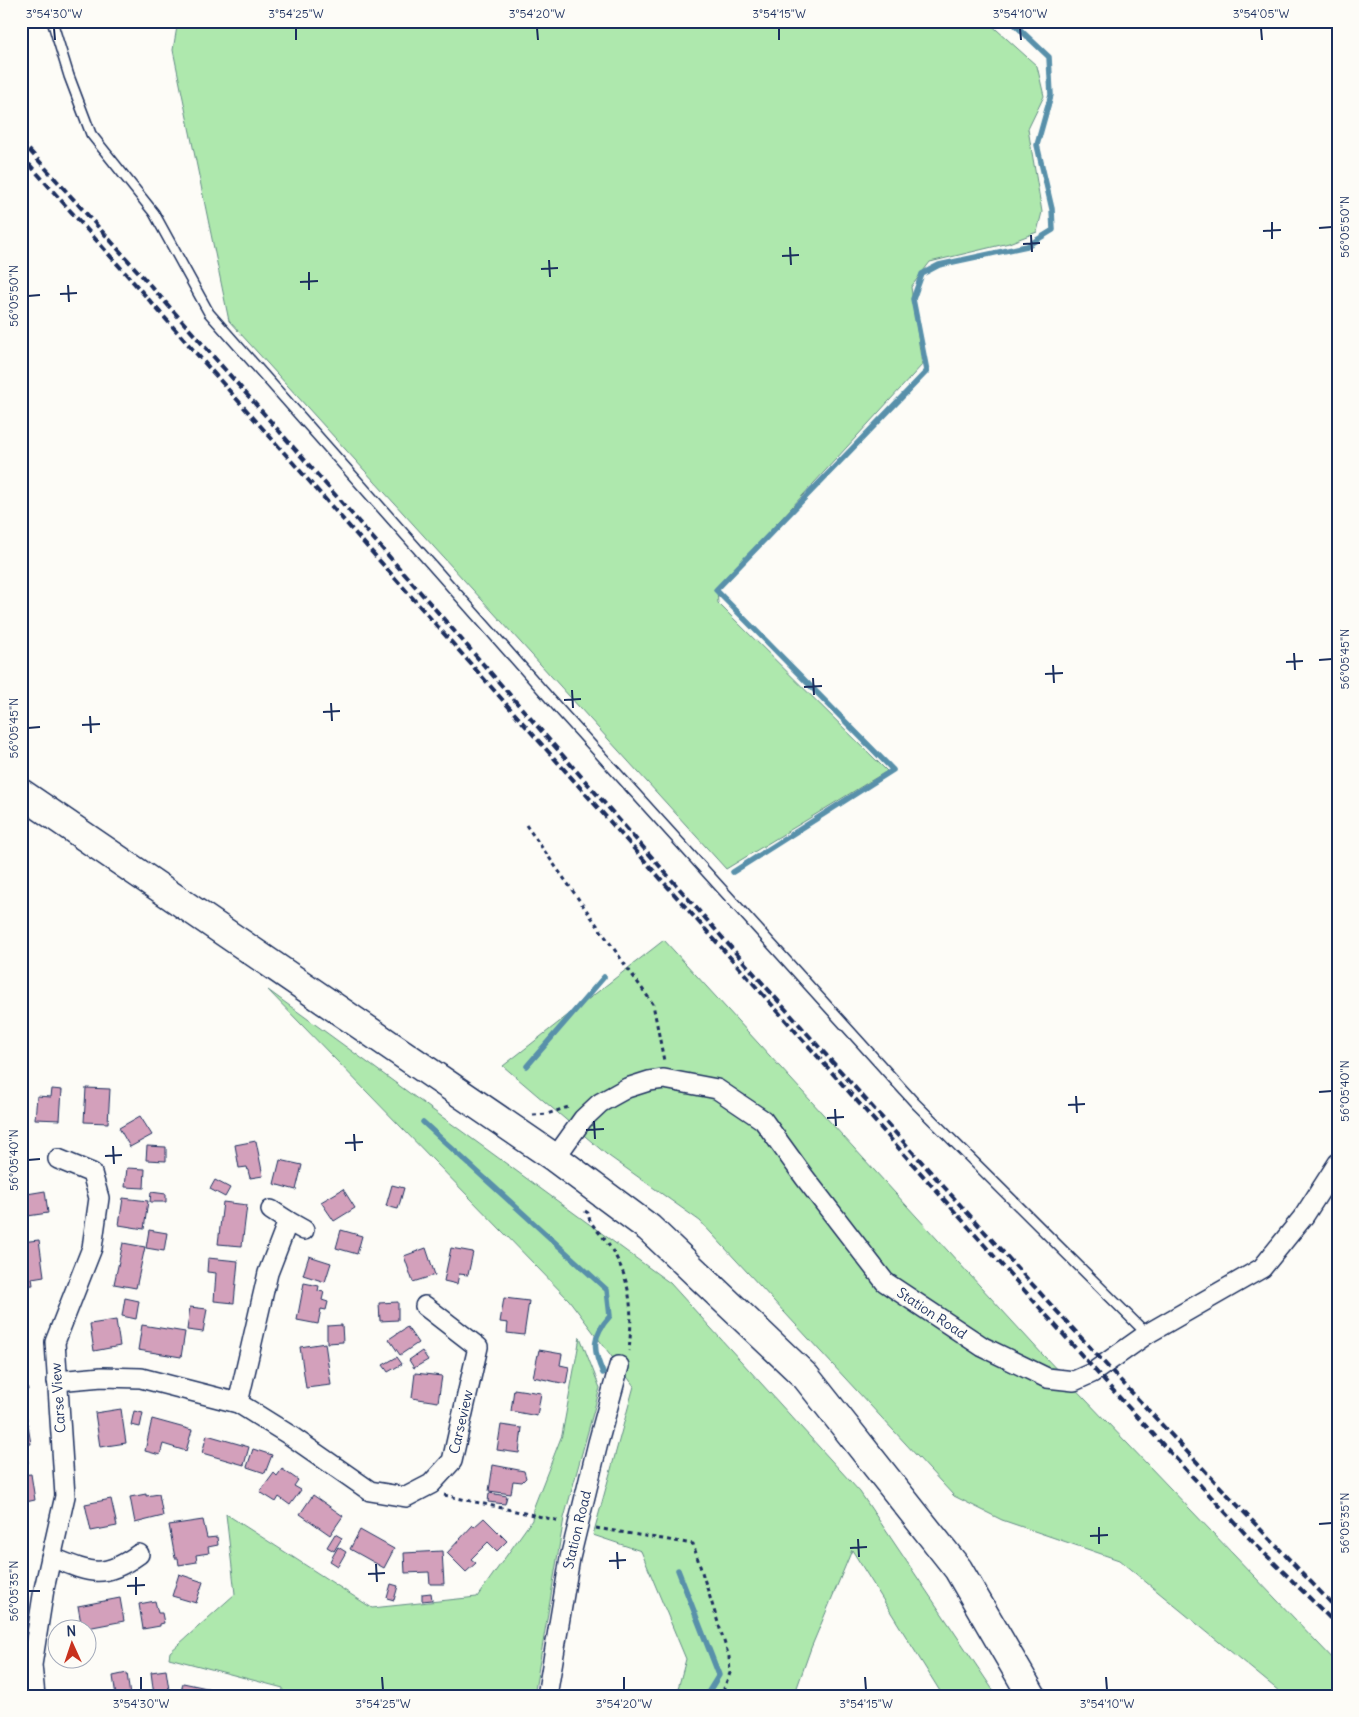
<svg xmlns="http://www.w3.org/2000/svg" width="1359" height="1717" font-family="Delius,sans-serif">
	<rect width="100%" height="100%" fill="#fdfcf7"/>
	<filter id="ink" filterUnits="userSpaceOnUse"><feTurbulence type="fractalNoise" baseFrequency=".02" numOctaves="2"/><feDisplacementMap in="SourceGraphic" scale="10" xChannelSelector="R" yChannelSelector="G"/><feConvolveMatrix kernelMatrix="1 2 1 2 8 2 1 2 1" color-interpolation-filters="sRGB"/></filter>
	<g filter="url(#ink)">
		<g fill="#aee8ad" stroke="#648c86">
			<polygon points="178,21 987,21 1037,66 1044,96 1028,129 1042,212 1037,232 1009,243 930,262 911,287 922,365 717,589 718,603 887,771 726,869 229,321 173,50"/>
			<polygon points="664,940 1043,1355 1338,1664 1338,1696 1285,1696 1119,1560 1002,1520 954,1496 700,1221 606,1154 503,1066"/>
			<polygon points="268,990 670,1283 860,1492 997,1696 943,1696 852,1550 811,1648 794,1696 676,1696 686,1659 641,1551 593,1535 634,1386 569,1300"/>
			<polygon points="580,1337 600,1388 564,1518 534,1696 282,1696 283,1688 169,1658 170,1652 235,1594 226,1514 372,1608 477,1597 532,1520 533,1509 562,1435"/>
		</g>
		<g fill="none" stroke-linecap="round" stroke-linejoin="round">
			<g stroke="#5890aa" stroke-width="5.5">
				<polyline points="733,872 893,770 716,590 927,371 913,299 922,274 939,265 1027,246 1053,230 1052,209 1037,145 1051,95 1049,57 1011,21"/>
				<polyline points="527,1066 604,977"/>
				<path d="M423,1122L607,1290L610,1316C592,1336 592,1349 603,1373"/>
				<polyline points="678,1570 719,1675 706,1696"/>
			</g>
		</g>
		<g fill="#d3a0bb" stroke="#1b2f5e">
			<polygon points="86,1088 110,1089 108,1123 84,1122"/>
			<polygon points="52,1089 62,1090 60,1120 35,1119 37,1096 51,1097"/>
			<polygon points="140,1116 152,1135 130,1147 119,1128"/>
			<polygon points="256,1141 263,1176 250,1178 247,1167 239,1168 235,1145"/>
			<polygon points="147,1146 166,1147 166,1161 146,1160"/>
			<polygon points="280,1160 302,1165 296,1190 274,1184"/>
			<polygon points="127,1168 145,1169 144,1188 125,1187"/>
			<polygon points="215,1180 230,1188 225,1197 210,1189"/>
			<polygon points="392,1185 404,1188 398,1209 386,1206"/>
			<polygon points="343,1189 355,1208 334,1221 321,1202"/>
			<polygon points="45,1191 48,1213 21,1217 21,1195"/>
			<polygon points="151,1192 166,1194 166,1202 150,1202"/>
			<polygon points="123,1198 148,1201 144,1229 119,1225"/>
			<polygon points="223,1202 247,1205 242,1246 218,1244"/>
			<polygon points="149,1230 167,1233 164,1251 146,1248"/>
			<polygon points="341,1230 362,1236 357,1254 336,1248"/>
			<polygon points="39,1240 44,1276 32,1278 33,1285 21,1286 21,1242"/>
			<polygon points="123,1243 145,1247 136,1288 114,1284"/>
			<polygon points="426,1248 435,1275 413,1282 404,1256"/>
			<polygon points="451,1248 473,1252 468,1275 459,1274 457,1284 444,1281"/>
			<polygon points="309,1256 331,1263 325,1282 303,1275"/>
			<polygon points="208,1258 238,1261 234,1303 214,1301 216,1273 207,1272"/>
			<polygon points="304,1283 319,1286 318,1291 324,1292 322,1300 328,1302 326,1310 321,1309 318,1324 297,1320"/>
			<polygon points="21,1296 27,1331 21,1332"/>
			<polygon points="125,1298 139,1301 136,1319 122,1316"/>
			<polygon points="504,1298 529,1301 524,1335 507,1333 508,1323 500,1322"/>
			<polygon points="398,1302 398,1320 380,1321 379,1303"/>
			<polygon points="190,1307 207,1309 203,1332 187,1330"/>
			<polygon points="116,1320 120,1346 94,1351 90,1324"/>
			<polygon points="142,1325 185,1332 181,1357 138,1350"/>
			<polygon points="342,1325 343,1342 327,1343 327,1326"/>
			<polygon points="407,1327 418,1343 400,1355 389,1339"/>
			<polygon points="325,1343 331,1385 306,1388 300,1347"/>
			<polygon points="21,1349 28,1390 21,1391"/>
			<polygon points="539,1350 562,1354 560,1365 569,1367 566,1384 533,1377"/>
			<polygon points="422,1351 428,1360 414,1368 409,1360"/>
			<polygon points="397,1357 402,1364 388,1372 383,1365"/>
			<polygon points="415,1373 442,1376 438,1402 412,1398"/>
			<polygon points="514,1389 541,1393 537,1416 511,1411"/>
			<polygon points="21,1408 25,1408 31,1444 21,1446"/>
			<polygon points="121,1409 126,1443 100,1447 95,1413"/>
			<polygon points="134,1411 143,1413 140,1427 131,1425"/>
			<polygon points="152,1419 192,1430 186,1451 163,1444 160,1455 145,1451"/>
			<polygon points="501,1425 522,1428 519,1453 497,1450"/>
			<polygon points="207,1435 249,1447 244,1465 202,1453"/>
			<polygon points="253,1449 272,1455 265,1473 247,1467"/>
			<polygon points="21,1456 27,1456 28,1463 21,1464"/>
			<polygon points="493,1465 524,1471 526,1478 522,1482 513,1481 511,1494 489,1491"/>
			<polygon points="282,1469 298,1480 294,1486 301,1490 290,1505 279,1497 276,1502 260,1492 274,1473 277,1476"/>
			<polygon points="21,1470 22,1475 31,1474 35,1500 21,1503"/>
			<polygon points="489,1493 507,1496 505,1504 488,1502"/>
			<polygon points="146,1494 146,1496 159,1494 163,1516 135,1523 130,1497"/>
			<polygon points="313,1495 343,1516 330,1535 300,1514"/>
			<polygon points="111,1499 117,1526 91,1531 85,1504"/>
			<polygon points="484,1518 507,1541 497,1551 488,1542 471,1559 476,1563 466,1572 447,1553 473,1525 474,1527"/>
			<polygon points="203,1520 207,1538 217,1537 218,1545 208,1547 209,1553 196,1555 197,1562 179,1565 178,1558 175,1558 169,1525"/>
			<polygon points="360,1530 394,1549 384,1568 350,1549"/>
			<polygon points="335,1534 342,1538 334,1551 327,1547"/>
			<polygon points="338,1547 346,1552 338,1566 330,1561"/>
			<polygon points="442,1551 444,1584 430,1584 429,1572 405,1573 404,1553"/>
			<polygon points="179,1574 203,1582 196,1603 172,1596"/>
			<polygon points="391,1584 398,1586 394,1600 387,1598"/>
			<polygon points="431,1593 432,1600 422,1601 422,1594"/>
			<polygon points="120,1598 124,1621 82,1629 78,1606"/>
			<polygon points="155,1601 158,1613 162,1613 164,1623 160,1624 160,1626 143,1629 139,1604"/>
			<polygon points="166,1670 170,1696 154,1696 151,1672"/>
			<polygon points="127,1673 130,1696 116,1696 113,1676"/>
			<polygon points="183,1683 245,1696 180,1696"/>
		</g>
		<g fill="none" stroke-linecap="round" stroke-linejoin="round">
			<defs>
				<polyline id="service" points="52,21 69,76 91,134 154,213 209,313 559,709 915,1103 1147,1334"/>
				<g id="minor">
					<path id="s1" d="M555,1158L583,1119L600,1103L627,1088L649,1081L664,1079L717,1089L763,1120L805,1178L885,1282L983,1347L1047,1378L1074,1381L1092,1373L1147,1334L1262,1268L1304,1216L1338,1163"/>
					<polyline points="288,1221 304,1230"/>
					<path id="s2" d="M57,1381L102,1377L141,1378L238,1403L291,1436L370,1491L406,1497L431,1484L452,1461L478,1347L425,1306"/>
					<polyline points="238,1403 268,1273 288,1221 271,1210"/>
					<path d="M51,1557C90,1573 103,1580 139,1554"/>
					<polyline points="35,1696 32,1665 44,1589 65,1496 55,1342 92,1248 99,1198 92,1173 58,1159"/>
					<path id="s3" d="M547,1696L570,1558L598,1443L619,1366"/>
				</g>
				<polyline id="primary" points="21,793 555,1158 649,1228 806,1377 958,1569 1032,1696"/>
			</defs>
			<use href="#service" stroke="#1b2f5e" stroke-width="12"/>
			<use href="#minor" stroke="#1b2f5e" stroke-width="22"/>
			<use href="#primary" stroke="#1b2f5e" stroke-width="31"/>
			<g stroke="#1b2f5e" stroke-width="3" stroke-dasharray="4 4" stroke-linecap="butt">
				<polyline points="526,825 653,1004 664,1061"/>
				<polyline points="533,1115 547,1114 568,1107"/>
				<path d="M585,1211L588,1213C589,1225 602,1234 608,1244C632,1279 633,1310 629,1351"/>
				<polyline points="444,1495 560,1521"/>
				<polyline points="596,1528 693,1544 729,1657 730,1673 721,1696"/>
			</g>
			<use href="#service" stroke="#fdfcf7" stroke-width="9"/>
			<use href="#minor" stroke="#fdfcf7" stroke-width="19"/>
			<use href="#primary" stroke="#fdfcf7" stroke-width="28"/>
			<g stroke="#1b2f5e" stroke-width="4" stroke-dasharray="8 4" stroke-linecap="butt">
				<path d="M21,141C462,629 880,1138 1338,1610"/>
				<polyline points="21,155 1108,1385 1251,1540 1338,1626"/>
			</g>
		</g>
	</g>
	<path fill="none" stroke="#1b2f5e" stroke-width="2" d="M54,28L55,40M296,28V40M537,28L538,40M779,28V40M1020,28L1021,40M1261,28L1262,40M1272,222V239M1319,228L1332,227M1263,231L1281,230M1031,235L1032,252M1023,244L1040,243M790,247L791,265M782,256L799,255M549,260L550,277M541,269L558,268M309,272V290M300,282L318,281M68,285L69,302M60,294L77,293M28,296L40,295M1294,653L1295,670M1319,660L1332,659M1286,662L1303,661M1053,665L1054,683M1045,674L1063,673M813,678L814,695M804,687L822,686M572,690L573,708M564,700L581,699M331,703L332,721M323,712L340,711M90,716L91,733M82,725L100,724M28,728L40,727M1319,1092L1332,1091M1076,1096L1077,1113M1068,1105L1085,1104M835,1109L836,1126M827,1118L844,1117M594,1121L595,1139M586,1130L604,1129M354,1134L355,1151M345,1143L363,1142M113,1146L114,1164M105,1156L122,1155M28,1160L40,1159M1319,1524L1332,1523M1099,1527V1544M1090,1536L1108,1535M858,1539L859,1557M850,1548L867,1547M617,1552L618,1569M609,1561L626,1560M376,1564L377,1582M368,1574L385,1573M136,1577V1595M127,1586L145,1585M28,1591H40M141,1677V1690M382,1677L383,1690M624,1677V1690M865,1677L866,1690M1106,1677L1107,1690"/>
	<g text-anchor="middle" stroke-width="4.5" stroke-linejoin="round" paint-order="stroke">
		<g font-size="14" fill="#1b2f5e" stroke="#fdfcf7">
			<text dy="5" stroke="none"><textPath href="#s1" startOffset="509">Station Road</textPath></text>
			<text transform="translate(58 1398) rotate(-94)" y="5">Carse View</text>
			<text dy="5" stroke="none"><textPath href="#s2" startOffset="479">Carseview</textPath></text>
			<text dy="5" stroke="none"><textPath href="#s3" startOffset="169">Station Road</textPath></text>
		</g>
	</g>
	<rect width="1359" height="1717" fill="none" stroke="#fdfcf7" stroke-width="55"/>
	<g transform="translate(72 1644) rotate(357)"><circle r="24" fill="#fdfcf7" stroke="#a3aaba"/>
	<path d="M0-4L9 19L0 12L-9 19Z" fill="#c8321e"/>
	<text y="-8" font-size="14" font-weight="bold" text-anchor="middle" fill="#1b2f5e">N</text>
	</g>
	<rect x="28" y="28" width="1304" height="1662" fill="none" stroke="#1b2f5e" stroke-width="2"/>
	<g font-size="12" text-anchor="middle" fill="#1b2f5e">
		<text x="54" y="18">3°54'30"W</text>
		<text x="296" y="18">3°54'25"W</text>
		<text x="537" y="18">3°54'20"W</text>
		<text x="779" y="18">3°54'15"W</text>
		<text x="1020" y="18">3°54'10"W</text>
		<text x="1261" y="18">3°54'05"W</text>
		<text transform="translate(1345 227) rotate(-90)" y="4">56°05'50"N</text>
		<text transform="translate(14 296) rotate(-90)" y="4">56°05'50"N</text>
		<text transform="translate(1345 659) rotate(-90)" y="4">56°05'45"N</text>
		<text transform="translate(14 728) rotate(-90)" y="4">56°05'45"N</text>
		<text transform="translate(1345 1091) rotate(-90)" y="4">56°05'40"N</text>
		<text transform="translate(14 1160) rotate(-90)" y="4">56°05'40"N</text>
		<text transform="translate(1345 1523) rotate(-90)" y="4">56°05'35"N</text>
		<text transform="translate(14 1591) rotate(-90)" y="4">56°05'35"N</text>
		<text x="141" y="1708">3°54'30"W</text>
		<text x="383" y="1708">3°54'25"W</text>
		<text x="624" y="1708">3°54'20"W</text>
		<text x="866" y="1708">3°54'15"W</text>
		<text x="1107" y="1708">3°54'10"W</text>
	</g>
</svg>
